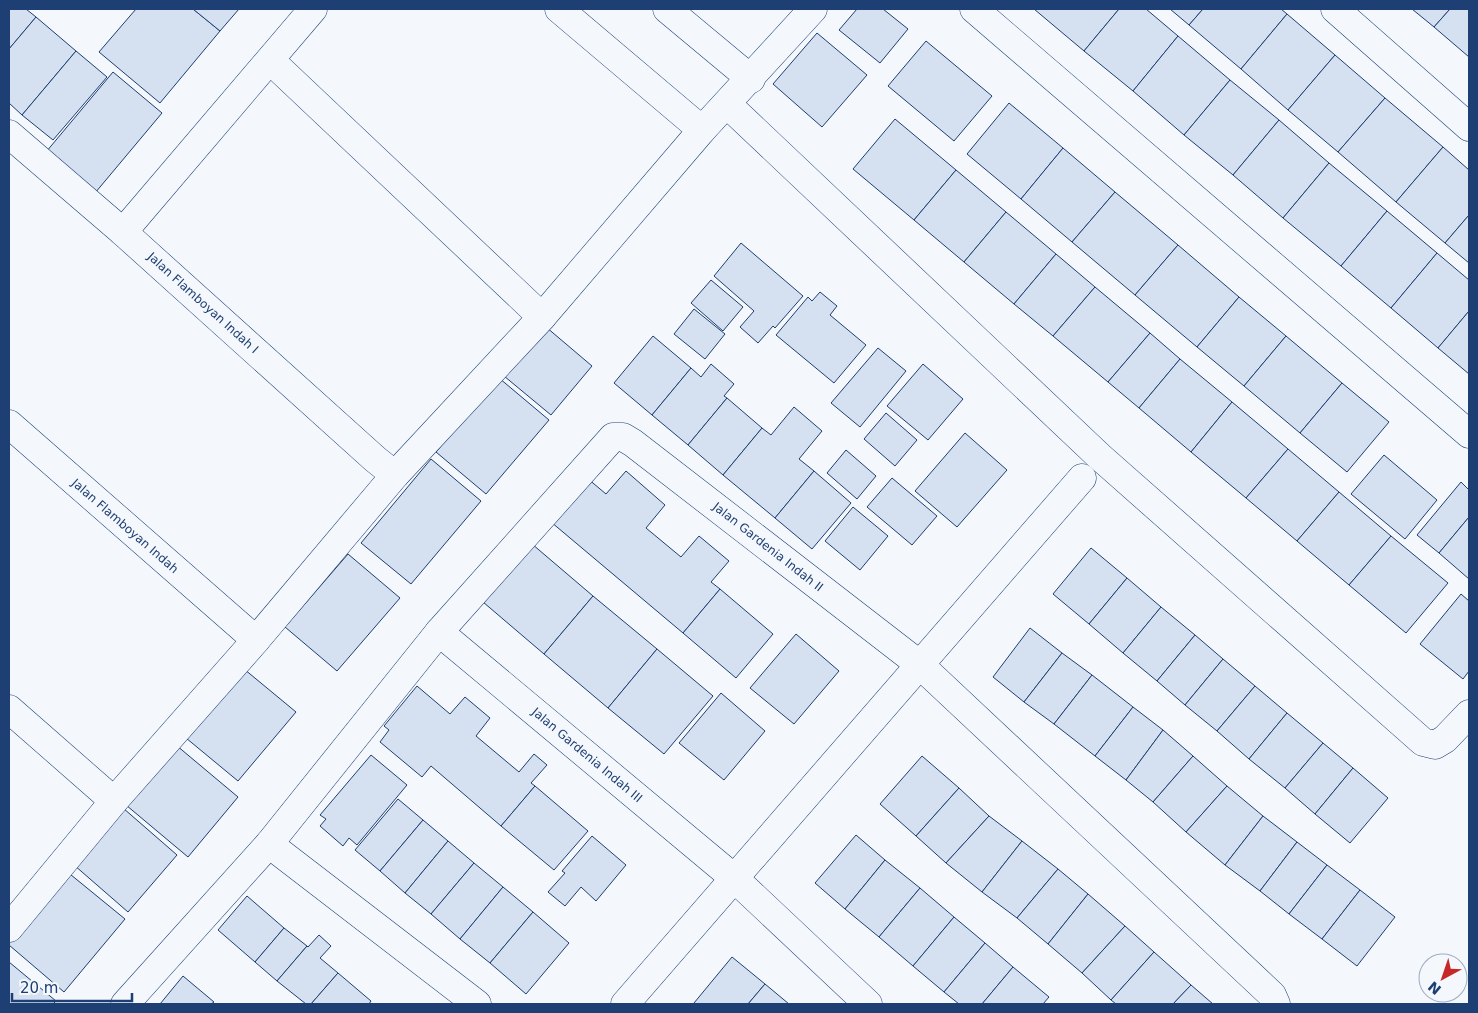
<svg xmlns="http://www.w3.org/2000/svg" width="1478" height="1013" font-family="'DejaVu Sans',sans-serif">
	<rect width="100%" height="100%" fill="#f4f7fb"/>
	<g fill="#d5e0f0" stroke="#1d3f73">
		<polygon points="9,9 26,9 36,17 9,49"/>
		<polygon points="136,9 193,9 220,31 160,103 99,52"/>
		<polygon points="193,9 239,9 220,31"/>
		<polygon points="857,9 883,9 908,29 880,63 839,30"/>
		<polygon points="1034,9 1119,9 1084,51"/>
		<polygon points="1119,9 1146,9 1178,36 1133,91 1084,51"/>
		<polygon points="1170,9 1203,9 1189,25"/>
		<polygon points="1203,9 1281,9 1287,14 1241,69 1189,25"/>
		<polygon points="1412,9 1450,9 1434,27"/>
		<polygon points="1450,9 1469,9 1469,57 1434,27"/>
		<polygon points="1287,14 1335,55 1288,110 1241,69"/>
		<polygon points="36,17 76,51 22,115 9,103 9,49"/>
		<polygon points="817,33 867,75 822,127 773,84"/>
		<polygon points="1178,36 1230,80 1184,135 1133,91"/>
		<polygon points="926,41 992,96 954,141 888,86"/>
		<polygon points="76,51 107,77 53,140 22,115"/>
		<polygon points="1335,55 1385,98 1338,152 1288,110"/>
		<polygon points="113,72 162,113 95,193 46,152"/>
		<polygon points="1230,80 1279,120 1233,175 1184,135"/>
		<polygon points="1385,98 1443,147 1396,202 1338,152"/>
		<polygon points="1009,103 1063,148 1021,199 967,154"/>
		<polygon points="895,119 956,170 914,220 853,169"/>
		<polygon points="1279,120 1329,163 1283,218 1233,175"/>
		<polygon points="1443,147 1469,170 1469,215 1445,243 1396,202"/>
		<polygon points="1063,148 1115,192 1072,242 1021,199"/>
		<polygon points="1329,163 1387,211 1341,266 1283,218"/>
		<polygon points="956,170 1006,212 964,262 914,220"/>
		<polygon points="1115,192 1178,245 1135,295 1072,242"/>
		<polygon points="1387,211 1437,253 1391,308 1341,266"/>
		<polygon points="1006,212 1056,254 1014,304 964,262"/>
		<polygon points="1469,215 1469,263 1445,243"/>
		<polygon points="741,243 803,296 775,328 773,326 758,343 740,327 754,311 714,276"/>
		<polygon points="1178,245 1239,297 1197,347 1135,295"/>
		<polygon points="1437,253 1469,280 1469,311 1438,348 1391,308"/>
		<polygon points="1056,254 1095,287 1053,336 1014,304"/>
		<polygon points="711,280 743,307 723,331 691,303"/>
		<polygon points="1095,287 1150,333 1108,382 1053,336"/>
		<polygon points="820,292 837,306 830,315 866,345 834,383 776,335 808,297 812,301"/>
		<polygon points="1239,297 1286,336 1244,386 1197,347"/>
		<polygon points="694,309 725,334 705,359 674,334"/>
		<polygon points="1469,311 1469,374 1438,348"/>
		<polygon points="546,327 592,366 551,415 504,376"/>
		<polygon points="1150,333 1180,359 1139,408 1108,382"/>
		<polygon points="653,336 691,368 652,415 614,383"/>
		<polygon points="1286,336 1342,383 1300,433 1244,386"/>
		<polygon points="878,348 906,371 860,427 831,403"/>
		<polygon points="1180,359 1232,402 1191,452 1139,408"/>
		<polygon points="711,364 734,384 724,396 727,398 688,445 652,415 691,368 701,377"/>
		<polygon points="923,364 963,399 928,440 887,406"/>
		<polygon points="499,378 549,420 486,494 436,452"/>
		<polygon points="1342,383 1389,422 1347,472 1300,433"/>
		<polygon points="727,398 762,428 723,475 688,445"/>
		<polygon points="1232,402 1288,449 1246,498 1191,452"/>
		<polygon points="794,407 822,431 799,459 814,471 775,518 723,475 762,428 771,435"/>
		<polygon points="886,413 917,440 895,466 864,439"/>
		<polygon points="965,433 1007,470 957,527 915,491"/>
		<polygon points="1288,449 1339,492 1297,541 1246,498"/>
		<polygon points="846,450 876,476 857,499 827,473"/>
		<polygon points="1384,455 1437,500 1405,539 1351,494"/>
		<polygon points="431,459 481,501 411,584 361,543"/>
		<polygon points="626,471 665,505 646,528 681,557 699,536 729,561 711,582 720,589 683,633 551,522 587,478 606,494"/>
		<polygon points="814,471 851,503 812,549 775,518"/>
		<polygon points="892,478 937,516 912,545 867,507"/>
		<polygon points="1461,482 1469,490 1469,517 1439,553 1417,535"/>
		<polygon points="1339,492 1391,536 1349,585 1297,541"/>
		<polygon points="853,507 888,536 860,570 825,541"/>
		<polygon points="1469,517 1469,579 1439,553"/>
		<polygon points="1391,536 1448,583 1406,633 1349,585"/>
		<polygon points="532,544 593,596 544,654 483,602"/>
		<polygon points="1091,548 1127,578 1089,624 1053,594"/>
		<polygon points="348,554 400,598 337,671 285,627"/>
		<polygon points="1127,578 1161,607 1123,653 1089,624"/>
		<polygon points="720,589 773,634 736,678 683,633"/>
		<polygon points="1461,594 1469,601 1469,671 1463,679 1420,644"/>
		<polygon points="593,596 657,649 608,708 544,654"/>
		<polygon points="1161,607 1195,635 1157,681 1123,653"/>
		<polygon points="1030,628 1062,653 1024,702 993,677"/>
		<polygon points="796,634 839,671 794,724 750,688"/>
		<polygon points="1195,635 1223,659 1185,705 1157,681"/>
		<polygon points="657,649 713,696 664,754 608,708"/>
		<polygon points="1062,653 1092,675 1054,724 1024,702"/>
		<polygon points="1223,659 1255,686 1217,731 1185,705"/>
		<polygon points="244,669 296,712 238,781 186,738"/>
		<polygon points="1092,675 1133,707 1095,756 1054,724"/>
		<polygon points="417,686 450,714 465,697 490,718 476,736 519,772 534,754 547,765 531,783 535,786 501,826 431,766 422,777 380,742 389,730 384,726"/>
		<polygon points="1255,686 1287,713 1249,759 1217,731"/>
		<polygon points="721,693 765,731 724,780 679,743"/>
		<polygon points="1133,707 1163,730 1126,780 1095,756"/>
		<polygon points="1287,713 1323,743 1285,788 1249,759"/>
		<polygon points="1163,730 1193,756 1153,802 1126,780"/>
		<polygon points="170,740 238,797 188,857 120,800"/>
		<polygon points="1323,743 1353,768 1315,814 1285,788"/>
		<polygon points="371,755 407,785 357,845 349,838 343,846 320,826 326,819 320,815"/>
		<polygon points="922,756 959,788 916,836 880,804"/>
		<polygon points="1193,756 1227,786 1186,832 1153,802"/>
		<polygon points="1353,768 1388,798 1350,843 1315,814"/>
		<polygon points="535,786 588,831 554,870 501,826"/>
		<polygon points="1227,786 1263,816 1225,865 1186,832"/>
		<polygon points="959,788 989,816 946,863 916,836"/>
		<polygon points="398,799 423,820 380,871 355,850"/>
		<polygon points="123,808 177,855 128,912 74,865"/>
		<polygon points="989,816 1022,841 982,892 946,863"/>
		<polygon points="1263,816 1297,842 1260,891 1225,865"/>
		<polygon points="423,820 448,841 405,893 380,871"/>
		<polygon points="856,835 885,860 845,909 815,883"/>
		<polygon points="592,836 626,865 596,901 581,887 565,906 548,892 565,873 562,871"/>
		<polygon points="448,841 474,863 431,914 405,893"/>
		<polygon points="1022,841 1058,869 1017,918 982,892"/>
		<polygon points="1297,842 1327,865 1289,914 1260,891"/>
		<polygon points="885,860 920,888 879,937 845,909"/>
		<polygon points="474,863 503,887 460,939 431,914"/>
		<polygon points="1327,865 1360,890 1322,939 1289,914"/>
		<polygon points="1058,869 1088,894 1048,944 1017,918"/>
		<polygon points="65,870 125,919 64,992 9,945 9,937"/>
		<polygon points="503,887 533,912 490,963 460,939"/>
		<polygon points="920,888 954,917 913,966 879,937"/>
		<polygon points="1360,890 1395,917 1357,966 1322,939"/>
		<polygon points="1088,894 1125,926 1082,973 1048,944"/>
		<polygon points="247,896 284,928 255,962 218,930"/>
		<polygon points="533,912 569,943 526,994 490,963"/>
		<polygon points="954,917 985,943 944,992 913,966"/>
		<polygon points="1125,926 1154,952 1111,1000 1082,973"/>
		<polygon points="284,928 307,946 277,981 255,962"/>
		<polygon points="319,935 331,946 320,958 338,973 311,1004 306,1004 277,981 307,946 308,947"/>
		<polygon points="985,943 1013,967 982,1004 959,1004 944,992"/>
		<polygon points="1154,952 1191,985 1173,1004 1116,1004 1111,1000"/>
		<polygon points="732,957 765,984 748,1004 695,1004 694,1003"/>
		<polygon points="9,962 56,1001 53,1004 9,1004"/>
		<polygon points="1013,967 1049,997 1043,1004 982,1004"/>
		<polygon points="338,973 371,1001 369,1004 311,1004"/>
		<polygon points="183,976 214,1002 211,1004 160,1004"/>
		<polygon points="765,984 789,1004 748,1004"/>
		<polygon points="1191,985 1213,1004 1173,1004"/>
	</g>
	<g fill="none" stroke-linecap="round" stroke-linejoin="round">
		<defs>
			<g id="street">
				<polyline points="559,9 702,130"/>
				<polyline points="667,9 751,79"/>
				<polyline points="974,9 1469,434"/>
				<polyline points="1335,9 1469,127"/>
				<polyline points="270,60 542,317"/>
				<polyline points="727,104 1099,456 1423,742 1435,745 1445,739 1469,714"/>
				<polyline points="9,134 123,232 375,459 395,475"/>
				<polyline points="123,232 313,9"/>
				<polyline points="9,424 256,640"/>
				<polyline points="439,632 734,878 868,1004"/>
				<polyline points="9,709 114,801"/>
				<polyline points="269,844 477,1004"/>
				<polyline points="9,928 114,801 256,640 395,475 542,317 702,130 813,9"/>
				<polyline points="125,1004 269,844 439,632 613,437 623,437 633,443 919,664 1272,995 1276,1004"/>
				<polyline points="625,1004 1082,478"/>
			</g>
		</defs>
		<use href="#street" stroke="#1d3f73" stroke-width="29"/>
		<use href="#street" stroke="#f4f7fb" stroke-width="28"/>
	</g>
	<g text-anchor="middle" stroke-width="4" stroke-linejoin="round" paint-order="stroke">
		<g font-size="12" fill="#1d3f73" stroke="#f4f7fb">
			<text transform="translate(203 303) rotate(42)" y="4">Jalan Flamboyan Indah I</text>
			<text transform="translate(125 526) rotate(41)" y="4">Jalan Flamboyan Indah</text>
			<text transform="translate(768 547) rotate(38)" y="4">Jalan Gardenia Indah II</text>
			<text transform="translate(587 755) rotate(40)" y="4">Jalan Gardenia Indah III</text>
		</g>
	</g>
	<rect width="1478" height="1013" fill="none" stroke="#1d3f73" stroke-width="20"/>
	<g transform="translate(1443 978) rotate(220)"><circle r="24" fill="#f4f7fb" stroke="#9eadc5"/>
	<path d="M0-4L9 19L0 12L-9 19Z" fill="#c62828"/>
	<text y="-8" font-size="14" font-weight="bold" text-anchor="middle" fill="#1d3f73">N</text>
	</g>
	<path d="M12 993v8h120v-8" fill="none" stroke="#1d3f73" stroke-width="2.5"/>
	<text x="20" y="993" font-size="15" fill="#1d3f73" stroke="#f4f7fb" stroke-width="4" paint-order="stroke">20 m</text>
</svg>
